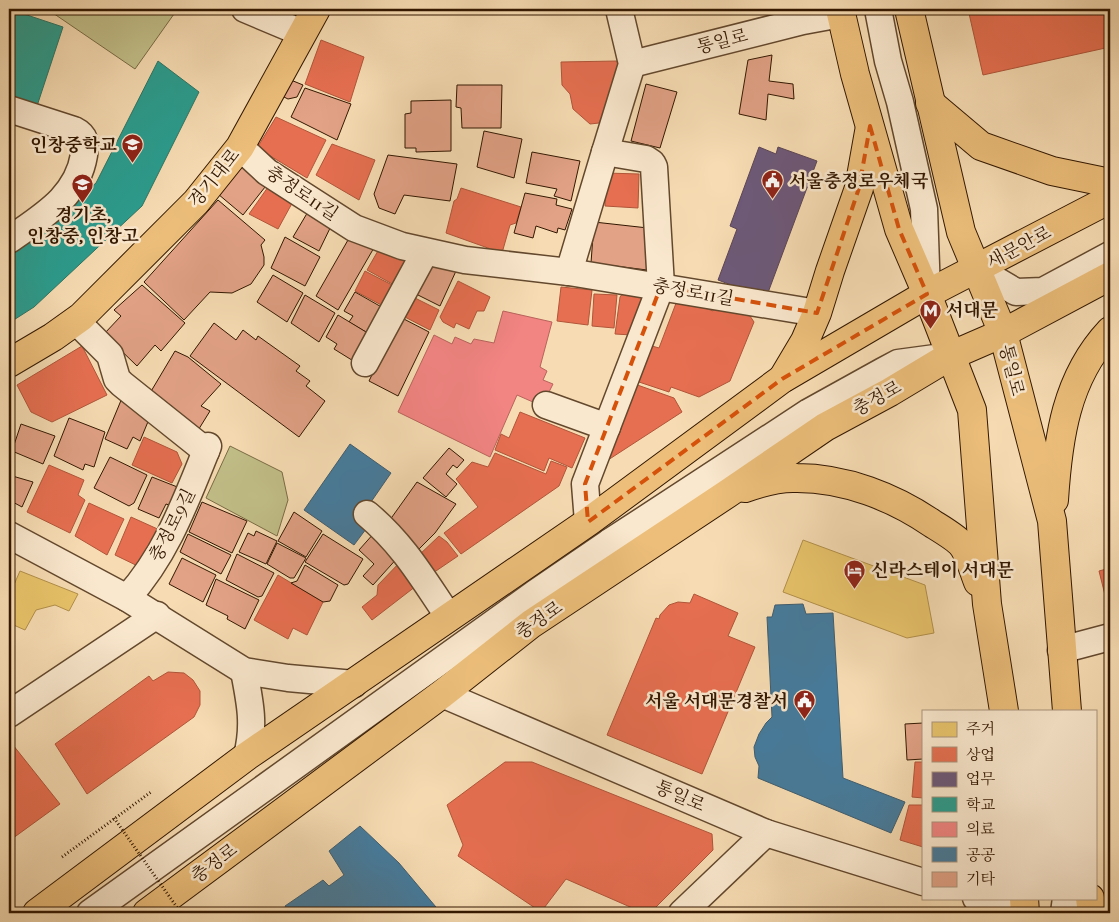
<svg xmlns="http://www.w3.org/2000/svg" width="1119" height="922" font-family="'IM FELL French Canon','Noto Serif KR',serif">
	<rect width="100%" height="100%" fill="#f7dcb3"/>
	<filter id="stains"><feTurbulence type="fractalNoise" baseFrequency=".004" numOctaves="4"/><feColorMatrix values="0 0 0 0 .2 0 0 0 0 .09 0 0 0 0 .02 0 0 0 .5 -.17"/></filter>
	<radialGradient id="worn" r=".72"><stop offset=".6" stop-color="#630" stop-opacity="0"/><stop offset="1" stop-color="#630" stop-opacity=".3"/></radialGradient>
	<g fill="#c2bf89" stroke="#7a6b44">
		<polygon points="47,9 166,9 174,14 135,69"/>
		<polygon points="230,446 282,472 288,500 277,536 206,498"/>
	</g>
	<g fill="#e9c46a" stroke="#b2904a">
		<polygon points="803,540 925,585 934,633 907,638 783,592"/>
		<polygon points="20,571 78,594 69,611 55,605 36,610 25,630 9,623 9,596"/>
	</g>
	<g fill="#e76f51" stroke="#b15539">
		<polygon points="968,9 1108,9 1110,18 1110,47 983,75"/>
		<polygon points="321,40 364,57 350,102 305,84"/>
		<polygon points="617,61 620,78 599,123 590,124 573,109 570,94 562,85 561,62"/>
		<polygon points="276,117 326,140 307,178 257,148"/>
		<polygon points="332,144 375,160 359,200 316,175"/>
		<polygon points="606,173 639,174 638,208 605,206"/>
		<polygon points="273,180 296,196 278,229 249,214"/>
		<polygon points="461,188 521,207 516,223 510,225 502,253 446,233 454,201 457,199"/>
		<polygon points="383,242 411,256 396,286 367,270"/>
		<polygon points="365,271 396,287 385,307 355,291"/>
		<polygon points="458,281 490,297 484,311 477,311 469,329 456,323 454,328 443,322 440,317"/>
		<polygon points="561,287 592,290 588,325 557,321"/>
		<polygon points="623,293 649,296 632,335 615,334 620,297"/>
		<polygon points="594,294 617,295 614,328 592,326"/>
		<polygon points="411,296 439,310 430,330 401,315"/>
		<polygon points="678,298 713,311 716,303 750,316 754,322 730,381 699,397 671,387 669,392 633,380 642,353 652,346 659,348"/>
		<polygon points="82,346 107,395 52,422 31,412 17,385"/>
		<polygon points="629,382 674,398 682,412 608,460"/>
		<polygon points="520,412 585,438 572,468 549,458 544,471 495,450 501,434 509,438"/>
		<polygon points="144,437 177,452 182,464 172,483 132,465"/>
		<polygon points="495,453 546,474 551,461 567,467 559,486 461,554 444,533 478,507 456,479 472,462 488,467"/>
		<polygon points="49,465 84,480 78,495 85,500 70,533 27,512"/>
		<polygon points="89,503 124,519 107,555 75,536"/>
		<polygon points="131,517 162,531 144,569 115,555"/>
		<polygon points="439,536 447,542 458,556 430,575 417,557"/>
		<polygon points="403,559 420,583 372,620 362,607 377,595 378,585"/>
		<polygon points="1110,568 1110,611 1109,611 1099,571"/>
		<polygon points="278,575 323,602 307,635 293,628 288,639 254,620"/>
		<polygon points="694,594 738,613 728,636 755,647 702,774 607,735 656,618 659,619 660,615 669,605 678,602 690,603"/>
		<polygon points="168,672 184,673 193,680 200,691 200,705 194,717 87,794 55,744 149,676 153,681"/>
		<polygon points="9,740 60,804 9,841"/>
		<polygon points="505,762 532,762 712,834 713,850 650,913 644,913 566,879 541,912 458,856 463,845 447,805"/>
		<polygon points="915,762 923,762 923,798 912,797"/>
		<polygon points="909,805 923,805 923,847 900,840"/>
	</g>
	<polygon fill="#6d597a" stroke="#5b4555" points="759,147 776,154 778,147 817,161 766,298 718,280 737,229 730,226"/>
	<g fill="#2a9d8f" stroke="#2c7564">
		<polygon points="9,9 63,27 35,112 9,103"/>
		<polygon points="158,61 199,92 142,206 34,307 9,323 9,258 96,183"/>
	</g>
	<polygon fill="#f28482" stroke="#b8635b" points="503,311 552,322 540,367 547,371 543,380 553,384 542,406 517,395 490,457 398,412 434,335 452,344 455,337 471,344 474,339 494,343"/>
	<g fill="#457b9d" stroke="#3f5d6e">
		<polygon points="661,9 685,9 663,14"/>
		<polygon points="350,444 391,473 362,515 372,521 354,545 304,510"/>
		<polygon points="803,604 806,614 833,613 843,778 905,802 891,833 758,778 759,766 755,757 754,747 759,734 766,723 772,717 767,617 772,617 775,605"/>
		<polygon points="360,826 399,863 441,913 289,913 285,906 323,880 329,886 344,875 329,851"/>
	</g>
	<g fill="#e2a286" stroke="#321700">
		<polygon points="772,55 769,81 793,84 794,99 768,94 766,120 739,114 748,60"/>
		<polygon points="286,78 303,85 297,97 288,99 278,94"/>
		<polygon points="646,84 677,92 660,148 631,141"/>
		<polygon points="457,85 502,85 501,128 462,128 461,108 456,107"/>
		<polygon points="305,88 351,104 337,140 291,117"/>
		<polygon points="451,100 451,151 416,152 416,148 405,148 405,114 411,113 411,101"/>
		<polygon points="484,131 522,139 514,178 477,167"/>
		<polygon points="532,152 580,161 571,201 554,196 557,189 526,183"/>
		<polygon points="388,155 457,164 450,201 404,195 395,214 379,208 374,194"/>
		<polygon points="243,163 269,182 243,215 218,194"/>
		<polygon points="525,193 557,199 556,205 572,209 565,230 558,228 557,233 536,226 533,238 514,233"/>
		<polygon points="218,200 265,240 261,245 264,257 264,265 251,284 232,293 210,292 184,320 144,282"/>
		<polygon points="309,210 333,222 319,251 293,237"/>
		<polygon points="594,222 648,228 647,270 591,263"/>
		<polygon points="352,233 375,246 338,310 316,296"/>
		<polygon points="285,237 320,257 305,286 271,268"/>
		<polygon points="430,258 456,271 440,306 412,292"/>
		<polygon points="273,275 303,293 287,322 257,302"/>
		<polygon points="142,285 185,323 161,351 155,345 137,366 104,334 121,316 114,310"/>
		<polygon points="355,292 385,309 371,335 349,322 353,316 344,311"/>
		<polygon points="305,295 335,313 319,342 291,323"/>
		<polygon points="338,315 371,335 355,362 334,349 337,344 326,337"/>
		<polygon points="400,317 429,332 398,396 369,381"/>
		<polygon points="214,323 236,340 243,330 256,340 258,336 300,366 296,371 310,381 306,386 325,401 299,437 190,356"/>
		<polygon points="175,351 188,357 221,384 201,406 210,411 197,432 170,413 173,407 150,393"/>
		<polygon points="122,398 152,412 140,441 133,437 127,449 105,439"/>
		<polygon points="69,418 105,432 94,467 85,464 83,470 54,456"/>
		<polygon points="21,424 55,436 43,464 12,451"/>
		<polygon points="449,448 464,460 457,468 453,465 446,474 457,484 446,497 423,478"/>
		<polygon points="110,457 147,475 134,503 129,506 94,488"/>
		<polygon points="9,475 33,482 22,507 9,500"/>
		<polygon points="152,477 185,490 177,508 166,504 159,518 138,509"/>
		<polygon points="417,482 456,504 435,533 414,554 387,524"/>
		<polygon points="202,502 247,521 232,553 189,532"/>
		<polygon points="294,512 322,531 306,557 278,541"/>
		<polygon points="256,531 277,541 266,564 239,552 248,533 254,536"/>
		<polygon points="375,532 400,555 373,585 363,576 374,564 359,550"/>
		<polygon points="188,534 231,555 221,574 180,552"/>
		<polygon points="323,534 363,559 348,584 344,585 305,562"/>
		<polygon points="277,543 306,558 294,578 290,578 267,564"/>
		<polygon points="237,554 274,573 262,596 258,597 226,580"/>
		<polygon points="182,558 216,575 203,602 169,584"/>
		<polygon points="305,565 338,585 330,601 323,602 291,583 297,581"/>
		<polygon points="216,579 259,600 245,629 227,619 228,616 206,605"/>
		<polygon points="923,723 923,759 907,760 905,724"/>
	</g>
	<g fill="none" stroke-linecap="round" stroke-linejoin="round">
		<defs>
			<g id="minor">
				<polyline points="245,9 302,33"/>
				<polyline points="878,9 888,61 900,102 924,209 927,293"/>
				<polyline points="632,64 803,21 841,14"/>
				<path d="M9,109L74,130C86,136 86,143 84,155C77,198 41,217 9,240"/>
				<polyline points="240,147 267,172 354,228 402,246 465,260 569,272 817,313"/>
				<polyline points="977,269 1016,292 1043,291 1110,255"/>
				<polyline points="569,272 605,152"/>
				<polyline points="76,321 110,355 117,379 122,384 206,451"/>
				<polyline points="365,363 425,252"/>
				<polyline points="546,405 607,427"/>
				<path d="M367,514C404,545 423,579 449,617"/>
				<polyline points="588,522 585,484 661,286 654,167 652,163 646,159 605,152 632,64 619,9"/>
				<polyline points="9,535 127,598 244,671 288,678 354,684"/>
				<polyline points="598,555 610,542 809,412 883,371 898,363 950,356"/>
				<path d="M127,598C167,554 186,500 208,446"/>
				<polyline points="1061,650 1110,637"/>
				<path d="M244,671C250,702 255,725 247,756"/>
				<polyline points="442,694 766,833 923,882"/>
				<polyline points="9,714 157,615"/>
				<polyline points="976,898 1024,913"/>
				<polyline points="90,913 534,594 610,542"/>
				<polyline points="682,913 766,833"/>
				<polyline points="1064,913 1066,898"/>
			</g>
			<g id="major">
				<polyline points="840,9 855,74 899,229 927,294 972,410 987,604 1004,711"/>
				<polyline points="909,9 961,232 1003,333 1052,521 1067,711"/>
				<polyline points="930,103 981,146 1052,171 1110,183"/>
				<polyline points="9,363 53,337 81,317 196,202 240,147 316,9"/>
				<polyline points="783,378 805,341 817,313 830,271 859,188 869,132"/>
				<path d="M745,488C762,482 779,477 797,478C845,478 894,497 933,524C941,529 958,539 963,546C969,554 974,572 978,582"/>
				<path d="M1054,500C1058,438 1066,378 1110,331"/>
				<polyline points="1024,898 1025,913"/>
				<polyline points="1090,898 1092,913"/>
				<polyline points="37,913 247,756 588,522 782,379 927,294 1110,199"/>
				<polyline points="147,913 442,694 531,624 727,494 825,427 890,392 950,356 1003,333 1110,276"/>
			</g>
		</defs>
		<use href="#minor" stroke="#63482d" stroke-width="29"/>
		<use href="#major" stroke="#321700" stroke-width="30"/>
		<polyline stroke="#321700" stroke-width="3" stroke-dasharray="1 2.5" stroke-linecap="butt" points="62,857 151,792"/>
		<use href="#minor" stroke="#fae8ce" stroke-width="26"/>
		<use href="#major" stroke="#ecbe7a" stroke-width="28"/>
		<polyline stroke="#321700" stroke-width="3" stroke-dasharray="1 2.5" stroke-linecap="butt" points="114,818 181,913"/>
	</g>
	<path fill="none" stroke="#d6520b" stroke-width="4" stroke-dasharray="10 6" stroke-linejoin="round" d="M870,126L899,229L927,294L782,379L588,522L585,484L661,286L817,313L859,188Z"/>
	<defs>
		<symbol id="school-pin" viewBox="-11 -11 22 30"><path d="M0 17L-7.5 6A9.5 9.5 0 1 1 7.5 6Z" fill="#8f2418" stroke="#fae8ce"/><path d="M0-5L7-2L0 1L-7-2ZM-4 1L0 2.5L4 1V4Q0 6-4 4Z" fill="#fff"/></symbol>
		<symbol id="civic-pin" viewBox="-11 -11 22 30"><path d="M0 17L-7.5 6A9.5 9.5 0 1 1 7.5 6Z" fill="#8f2418" stroke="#fae8ce"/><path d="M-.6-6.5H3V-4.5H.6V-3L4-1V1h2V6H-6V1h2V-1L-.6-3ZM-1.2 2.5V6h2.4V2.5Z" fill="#fff"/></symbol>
		<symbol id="metro-pin" viewBox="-11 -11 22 30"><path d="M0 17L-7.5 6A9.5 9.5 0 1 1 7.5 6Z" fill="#8f2418" stroke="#fae8ce"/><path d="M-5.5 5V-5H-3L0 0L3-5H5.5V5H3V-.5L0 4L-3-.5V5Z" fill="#fff"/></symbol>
		<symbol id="hotel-pin" viewBox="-11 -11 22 30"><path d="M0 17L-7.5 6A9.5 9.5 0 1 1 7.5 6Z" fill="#8f2418" stroke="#fae8ce"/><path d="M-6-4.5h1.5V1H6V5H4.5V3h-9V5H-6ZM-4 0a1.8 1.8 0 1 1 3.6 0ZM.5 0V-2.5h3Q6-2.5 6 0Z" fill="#fff"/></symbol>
	</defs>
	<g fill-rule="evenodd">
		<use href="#school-pin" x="120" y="132" width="25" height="34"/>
		<use href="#civic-pin" x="760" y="168" width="25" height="34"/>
		<use href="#school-pin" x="70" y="172" width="25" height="34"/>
		<use href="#metro-pin" x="918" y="298" width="25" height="34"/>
		<use href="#hotel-pin" x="842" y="558" width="25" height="34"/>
		<use href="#civic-pin" x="792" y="688" width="25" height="34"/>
	</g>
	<g text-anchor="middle" stroke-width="5" stroke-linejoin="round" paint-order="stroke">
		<g font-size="18" fill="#321700" stroke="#fae8ce">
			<text transform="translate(722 41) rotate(-14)" y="6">통일로</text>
			<text transform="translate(214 178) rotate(-51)" y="6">경기대로</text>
			<text transform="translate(302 193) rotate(34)" y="6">충정로11길</text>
			<text transform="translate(1019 247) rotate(-28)" y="6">새문안로</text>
			<text transform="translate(693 292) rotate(10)" y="6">충정로11길</text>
			<text transform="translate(1012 370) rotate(76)" y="6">통일로</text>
			<text transform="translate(877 398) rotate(-29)" y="6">충정로</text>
			<text transform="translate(172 525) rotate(-63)" y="6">충정로9길</text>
			<text transform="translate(539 620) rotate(-35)" y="6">충정로</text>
			<text transform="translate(680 796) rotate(23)" y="6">통일로</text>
			<text transform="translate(214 863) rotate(-37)" y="6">충정로</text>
		</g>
		<g font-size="18" font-weight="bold" fill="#321700" stroke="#fae8ce" text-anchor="start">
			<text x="117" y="151" text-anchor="end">인창중학교</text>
			<text x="789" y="187">서울충정로우체국</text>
			<text x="83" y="221" text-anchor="middle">경기초,<tspan x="83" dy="21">인창중, 인창고</tspan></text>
			<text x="946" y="316">서대문</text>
			<text x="871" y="576">신라스테이 서대문</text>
			<text x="788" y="707" text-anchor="end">서울 서대문경찰서</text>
		</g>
	</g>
	<rect width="1119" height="922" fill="none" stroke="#f7dcb3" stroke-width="30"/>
	<rect x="10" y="10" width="1099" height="902" fill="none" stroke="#321700" stroke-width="2.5"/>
	<rect x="15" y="15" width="1089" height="892" fill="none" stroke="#321700"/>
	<rect x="922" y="710" width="175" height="190" fill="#fae8ce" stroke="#aa947c"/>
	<rect x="932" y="722" width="25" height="15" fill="#e9c46a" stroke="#aa947c"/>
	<text x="966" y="734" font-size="15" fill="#321700">주거</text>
	<rect x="932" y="747" width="25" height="15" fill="#e76f51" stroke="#aa947c"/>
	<text x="966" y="760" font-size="15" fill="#321700">상업</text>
	<rect x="932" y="772" width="25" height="15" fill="#6d597a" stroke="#aa947c"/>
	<text x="966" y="784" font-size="15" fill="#321700">업무</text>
	<rect x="932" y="797" width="25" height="15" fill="#2a9d8f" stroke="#aa947c"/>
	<text x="966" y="810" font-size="15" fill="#321700">학교</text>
	<rect x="932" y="822" width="25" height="15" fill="#f28482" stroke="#aa947c"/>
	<text x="966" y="834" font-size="15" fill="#321700">의료</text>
	<rect x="932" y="847" width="25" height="15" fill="#457b9d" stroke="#aa947c"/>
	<text x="966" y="860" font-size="15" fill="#321700">공공</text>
	<rect x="932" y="872" width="25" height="15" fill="#e2a286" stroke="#aa947c"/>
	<text x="966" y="884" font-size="15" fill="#321700">기타</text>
	<rect width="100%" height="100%" filter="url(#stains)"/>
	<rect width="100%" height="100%" fill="url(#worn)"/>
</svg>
